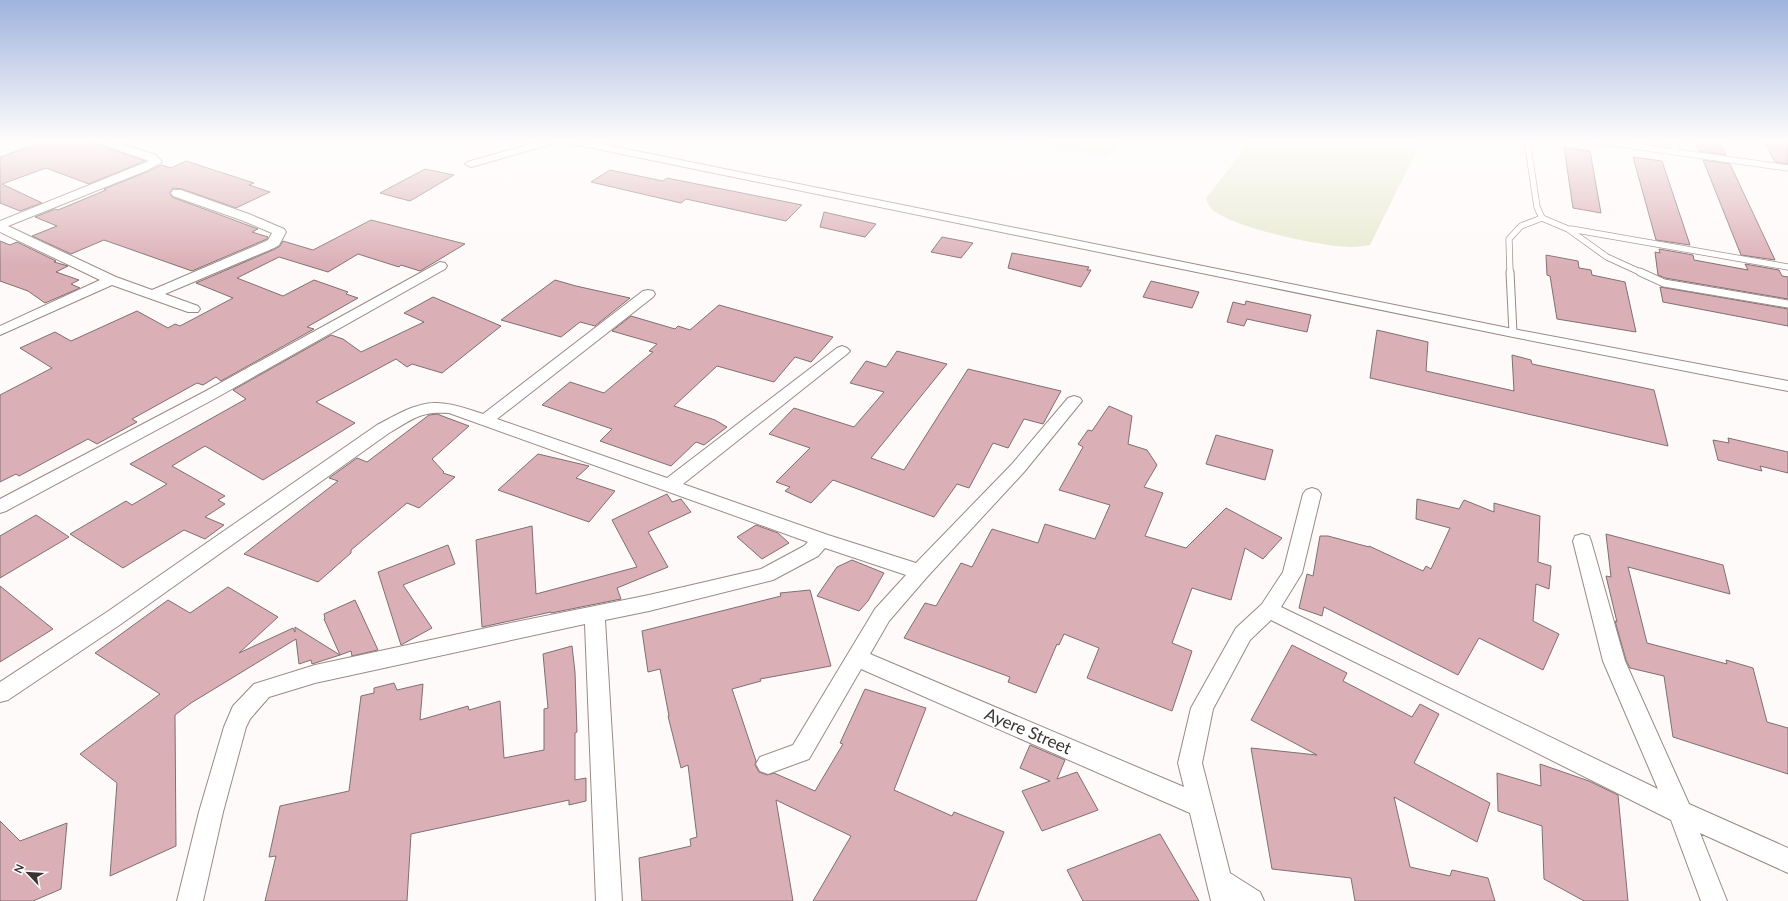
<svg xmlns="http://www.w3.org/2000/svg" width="1788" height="901" font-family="Lato,sans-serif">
	<rect width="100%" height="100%" fill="#fefaf9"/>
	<g fill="#e6e9d0">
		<polygon points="1054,140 1104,140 1120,143 1108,157 1049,145"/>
		<path d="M1252,140H1409L1415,143L1418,148L1370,245C1364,246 1357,247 1351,247C1327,248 1223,226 1210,207C1208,205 1207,201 1206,198Z"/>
	</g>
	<g fill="#dbafb6" stroke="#806f71">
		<polygon points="47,140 76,140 83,142 87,141 145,161 89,184 46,168 2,184 42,203 20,211 0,203 0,157"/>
		<polygon points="1695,140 1719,140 1726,155 1699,151"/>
		<polygon points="1763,140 1788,140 1788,164 1775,162"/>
		<polygon points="1564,147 1590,151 1601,213 1573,208"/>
		<polygon points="1633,157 1662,161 1690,245 1656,240"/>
		<polygon points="1703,160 1730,164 1775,260 1741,255"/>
		<polygon points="186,161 254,183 249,185 270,192 236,208 182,189 173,188 170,192 172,197 258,229 252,232 268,237 267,239 192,271 104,240 71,254 32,236 57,226 35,217 55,209 58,210 106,190 104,189 149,171 161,165 171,168"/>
		<polygon points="425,169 454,175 410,201 380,193"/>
		<polygon points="610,170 663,181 667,178 802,205 786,221 686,199 681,203 591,182"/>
		<polygon points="824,212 876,224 865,237 820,227"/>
		<polygon points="371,220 465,244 420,271 401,265 399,267 358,254 328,272 279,257 237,278 283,296 314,280 348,292 346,294 358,298 307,327 314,329 221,381 216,377 203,385 197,383 132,419 137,422 97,444 88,439 19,476 16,474 0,482 0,395 52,368 20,348 55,332 71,341 137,311 168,328 175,324 180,326 233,298 196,283 275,249 280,246 283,241 313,250"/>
		<polygon points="942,237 973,243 961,258 931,252"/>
		<polygon points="0,241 10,245 17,242 56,261 54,262 68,266 56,272 79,280 71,284 80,288 45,303 28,291 0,281"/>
		<polygon points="1659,249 1693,255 1694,260 1748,270 1745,264 1779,270 1782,276 1788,277 1788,299 1665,278 1658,275 1655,252 1660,253"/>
		<polygon points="1012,253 1089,267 1087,270 1091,270 1081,287 1008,268"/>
		<polygon points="1546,255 1578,261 1579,268 1591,270 1592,275 1625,282 1636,332 1557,319 1550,276 1547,275"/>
		<polygon points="555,280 576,286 630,298 595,326 580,322 561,337 501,320"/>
		<polygon points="1151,281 1199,292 1192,308 1143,297"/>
		<polygon points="1660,287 1788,309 1788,326 1663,302"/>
		<polygon points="433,297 501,326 442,373 412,364 407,367 396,359 316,402 355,423 263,480 205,446 172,466 225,496 218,500 225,504 205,517 224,525 205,539 184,530 123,568 70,534 126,501 132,505 167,484 130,464 246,399 233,390 331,335 343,339 361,352 424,322 404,313"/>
		<polygon points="1246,301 1311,315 1307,332 1247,319 1244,326 1227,322 1233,302 1245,305"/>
		<polygon points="719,305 833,337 811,362 795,357 774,382 717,366 674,406 715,420 727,427 704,445 696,442 671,466 600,441 612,429 542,405 570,382 604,393 653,352 649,351 657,344 612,331 631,316 675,329 678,326 690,330"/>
		<polygon points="1377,330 1428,342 1426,371 1514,391 1512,355 1531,360 1532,364 1654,390 1668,446 1370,378"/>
		<polygon points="897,351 947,364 871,458 904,470 968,369 1061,391 1043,424 1024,419 1008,448 993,443 969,488 957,484 934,517 833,480 811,503 785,491 790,487 776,482 810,448 769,434 794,408 854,427 884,392 850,383 866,361 886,367"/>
		<polygon points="1109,406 1132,416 1128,444 1147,450 1157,465 1144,487 1163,493 1145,536 1186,548 1226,508 1282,538 1263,559 1245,548 1231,600 1192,588 1172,643 1192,651 1172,711 1087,678 1099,648 1064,634 1059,645 1057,644 1036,693 1008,682 1010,677 904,638 925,603 936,606 961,563 972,567 992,529 1038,543 1045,524 1095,539 1110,505 1059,490 1083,447 1078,444 1088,430 1092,431"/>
		<polygon points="437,414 469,426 432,459 444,472 443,473 455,477 419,508 407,503 351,550 351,553 318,582 244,554 338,481 329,478 357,458 367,462 429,415"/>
		<polygon points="1216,435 1273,450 1265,480 1206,464"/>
		<polygon points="1728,438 1788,452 1788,473 1760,466 1762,471 1718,460 1713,440 1729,443"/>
		<polygon points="538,454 589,466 576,478 615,491 589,522 498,490"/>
		<polygon points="667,494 672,502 681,499 691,512 648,532 668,567 617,588 621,599 551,613 551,612 482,627 476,540 532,526 536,594 637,567 612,520"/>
		<polygon points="1417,499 1459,509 1464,500 1494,512 1494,503 1540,516 1538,562 1551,566 1549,589 1536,584 1533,621 1559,634 1543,670 1479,638 1458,675 1324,607 1322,616 1299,608 1307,574 1313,576 1320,536 1328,536 1369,547 1369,546 1423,571 1426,566 1431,569 1450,528 1416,519"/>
		<polygon points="36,515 69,537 0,578 0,536"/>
		<polygon points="756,525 778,533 789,543 762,559 737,537"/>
		<polygon points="1606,534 1723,565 1730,594 1628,567 1647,643 1727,664 1726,660 1753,668 1767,722 1788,728 1788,774 1673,737 1664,676 1630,668 1626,660 1615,621 1617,622 1606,576 1611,577"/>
		<polygon points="448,545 455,564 403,585 432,628 401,645 378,572"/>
		<polygon points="852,560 884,573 868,601 859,611 817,596 837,567"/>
		<polygon points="0,586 53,629 0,662"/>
		<polygon points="228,587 278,617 239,653 293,628 295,632 295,627 340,655 312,664 311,660 299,664 296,639 191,703 175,715 176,846 110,876 117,783 80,754 160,694 95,653 168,600 190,613"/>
		<polygon points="810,590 831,666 760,679 761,681 732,689 756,761 755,765 759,772 767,775 774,773 815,791 843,744 840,743 865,689 926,708 894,790 952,816 954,812 1004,832 976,901 813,901 851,836 776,800 793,901 642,901 639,858 691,846 690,839 697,837 688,765 681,768 668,716 669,716 660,669 648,672 642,631 781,596 780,593"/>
		<polygon points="355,600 378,650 352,656 351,651 340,655 324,619 325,618 324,614"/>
		<polygon points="1292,645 1347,673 1343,681 1412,717 1420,704 1439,714 1414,763 1490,803 1477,842 1394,797 1410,867 1450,876 1452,870 1488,878 1495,901 1355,901 1351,878 1272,869 1251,748 1317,755 1251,720"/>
		<polygon points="572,646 575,672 577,732 575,733 575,780 586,778 586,801 569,805 569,800 411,834 407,901 265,901 276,856 269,857 280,806 349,791 361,696 374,693 374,688 394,683 397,690 423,684 420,720 468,706 469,710 500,701 504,758 544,750 544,709 548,708 543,654"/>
		<polygon points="1030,745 1065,760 1057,779 1077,772 1098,810 1042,831 1022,791 1050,781 1020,768"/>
		<polygon points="1540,764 1589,781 1618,795 1628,901 1584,901 1544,879 1542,826 1498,811 1497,773 1541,786"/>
		<polygon points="0,821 20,841 67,823 61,889 33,901 0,901"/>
		<polygon points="1160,834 1199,901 1083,901 1067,870"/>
	</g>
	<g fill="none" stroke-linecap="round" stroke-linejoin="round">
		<defs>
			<g id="lane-far1">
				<polyline points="1527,140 1537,207 1542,218 1568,229 1607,257 1642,273"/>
				<polyline points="1592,140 1788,168"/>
				<polyline points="1672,140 1677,152"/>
				<polyline points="1571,229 1788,267"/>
				<polyline points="1510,273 1509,239 1521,226 1542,218"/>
			</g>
			<g id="lane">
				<polyline points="1510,272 1513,333"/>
				<polyline points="1640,272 1664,283 1788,304"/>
			</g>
			<g id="street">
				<polygon points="94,140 109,140 156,155 162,162 148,170 8,226 116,277 152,290 264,242 268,240 272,233 241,220 173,196 171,193 173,190 181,190 249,214 284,229 286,232 279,245 274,248 165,294 198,306 200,309 198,312 188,312 112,285 0,335 0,326 100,280 0,232 0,221 149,161 95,142"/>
				<polygon points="544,140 560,140 559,142 475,166 471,167 465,164 467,162"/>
				<polygon points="563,140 582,140 1513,329 1788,381 1788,391 1513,337 568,143 564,142"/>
				<polygon points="440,262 445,263 447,266 445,269 216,398 6,511 0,513 0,499 204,392"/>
				<path d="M648,290L653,291L655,294L653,297L497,419L667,478L837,348L842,346L847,348L850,351L847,354L683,484L828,535L916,563L1012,464L1068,398L1074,396L1080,398L1082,401L1024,472L927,577L889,621L870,654L1184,787L1178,763L1191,708L1236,628L1262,604L1283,572L1303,494L1306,490L1312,488L1318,490L1321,494L1302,573L1281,607L1658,789L1603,661L1573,541L1575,536L1582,534L1589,536L1591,541L1625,661L1689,804L1788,848V873L1700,833L1727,901H1701L1671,820L1271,620L1250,640L1213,709L1202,763L1230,873L1260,892L1264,901H1211L1190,813L861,669L809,759L768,774L760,771L756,764L760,757L793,745L875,609L906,575L825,548L818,556L773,580L649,611L605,620L622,901H596L585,624L315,683L269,697L250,719L246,727L223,812L203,901H177L199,812L224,727L233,706L254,684L315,665L491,627L649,595L761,569L804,546L808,542L449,413C420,411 413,419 389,433L121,624L8,700L0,702V682L107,612L377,425C423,400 432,396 483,414L643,291Z"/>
			</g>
		</defs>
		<use href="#lane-far1" stroke="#9b8a84" stroke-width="7"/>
		<use href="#lane" stroke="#9b8a84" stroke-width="9"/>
		<use href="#street" stroke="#9b8a84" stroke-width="2"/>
		<use href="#lane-far1" stroke="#fff" stroke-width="5.5"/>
		<use href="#lane" stroke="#fff" stroke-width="7"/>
		<use href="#street" fill="#fff" fill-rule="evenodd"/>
	</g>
	<linearGradient id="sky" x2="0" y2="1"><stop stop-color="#9fb3dd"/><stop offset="0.53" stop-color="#fffdfc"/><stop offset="1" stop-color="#fffdfc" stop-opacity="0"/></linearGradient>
	<rect width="1788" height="266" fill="url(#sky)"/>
	<g text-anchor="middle" stroke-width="3" stroke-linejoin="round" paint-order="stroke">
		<g font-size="17" fill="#3a3331" stroke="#fff">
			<text transform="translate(1028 731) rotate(23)" y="6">Ayere Street</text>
		</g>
	</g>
	<g transform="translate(28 873) rotate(295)" stroke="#ffffff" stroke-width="3" paint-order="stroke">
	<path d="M0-3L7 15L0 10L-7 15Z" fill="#3a3331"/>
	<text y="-6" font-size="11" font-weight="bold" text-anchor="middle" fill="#3a3331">N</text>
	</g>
</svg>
